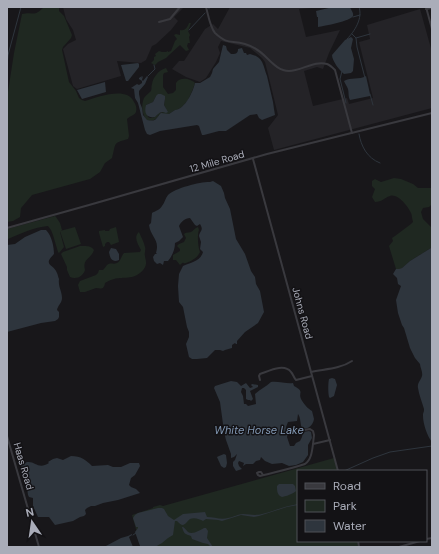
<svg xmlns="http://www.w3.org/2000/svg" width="439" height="554" font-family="'DM Sans',sans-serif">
	<rect width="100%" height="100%" fill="#18171a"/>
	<g fill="#242327">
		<polygon points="63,7 184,7 174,17 178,21 171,30 156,44 152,46 146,60 141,63 117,61 121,76 77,89 73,86 63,49 68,44 76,40 73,30 66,19"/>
		<polygon points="230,7 324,7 299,9 306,37 340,30 329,53 323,69 317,67 304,71 313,106 347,98 349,104 373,98 359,42 370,39 367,25 420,9 432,52 432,108 274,150 268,128 278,115 265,62 262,58 250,48 221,41 218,47 220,53 216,62 206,78 200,82 186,77 172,69 179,61 184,61 205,29 213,24 218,29"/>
	</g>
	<g fill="#1f2821" fill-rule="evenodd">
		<path d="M44,7H59V11L64,16L72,35L71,38L63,47L62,50L69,82L76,91L79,98L82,100L85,101C98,97 127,86 134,102C136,105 137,108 136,112C135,115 130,116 127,119L129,136L128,139C112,143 116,144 112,158L105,163L100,172L90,179L32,195L21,208L20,217L13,221L7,222V98L14,53L22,14C34,11 33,18 44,7Z"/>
		<path d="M189,23H191L188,31L190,35L189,37L190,43H188L187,46L189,50L186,51L180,45L169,55L166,58L158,62L155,65L151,63L154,60V57L156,56L155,54L159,51L162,52H166L168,51V52L171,51L175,41L177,39L174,35L176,34L180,35V30C185,31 187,28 189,23Z"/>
		<path d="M166,68L168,72L164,73L163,75V87L168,94L173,93L176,90C176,88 176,85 176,83C180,76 191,79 195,83L193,89L188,100L182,107L177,110H175L169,114L159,115C156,120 152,122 146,120C142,113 141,105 144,98C146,95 149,93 151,91C152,88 151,87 152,84C153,77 159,70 166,68ZM156,96L165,99L164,105L166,109L164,112L158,113L155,117L150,118L148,117L146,105L153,102Z"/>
		<path d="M394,178L401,179L413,184L418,188H432V204L429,207L423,208L421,212L423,219L432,228V246L431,248L410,261L402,268L400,269H396L389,246L393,241L392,238L395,236L411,224L413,222C412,219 412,215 411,213C408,206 397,193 390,196C384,198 382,202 375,202L372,197L375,189L372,186V181L375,179L381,182Z"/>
		<path d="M55,216L56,217L60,223L62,230L60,232L64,247L59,253L58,252L53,235L51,230L48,226C34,227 20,234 8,239L7,238V229Z"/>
		<polygon points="75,227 81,244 66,249 60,231"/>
		<polygon points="116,227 119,242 111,245 109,242 107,242 105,244 105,246 103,247 99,233 99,231 105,230 105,231 109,231 110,229"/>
		<path d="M198,227L199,230C197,235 198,247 200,252C198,257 192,261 186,263C181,264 185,261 180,265L176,260H173V255L180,251V249L177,246L179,244L184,242L186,238L184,234C186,232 188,233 191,232C193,231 195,228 198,227Z"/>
		<path d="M139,232C141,237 144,242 145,247C146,250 144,253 145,256C145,258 146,260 146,262C147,269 138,276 132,277C120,279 117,276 105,283C104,289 102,289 96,288L85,292H80L78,285L80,281L96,275L98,273L99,270H103C105,268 106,266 107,265C111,262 113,265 117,263C121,261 121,256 124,253L140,252L141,250C138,244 133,237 139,232Z"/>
		<path d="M80,246C85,246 91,245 94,250C91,259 82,259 85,270C83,276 77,280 70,277L67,270V267L61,254L63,252Z"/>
		<polygon points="334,458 338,471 298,471 298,541 357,541 358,547 141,547 132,515 153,508 153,507 160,505 163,506"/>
	</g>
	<g fill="#2e353d">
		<path d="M333,7H350C351,10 354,13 353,16C351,21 324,26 318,27V17H317L316,11Z"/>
		<path d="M351,37L353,39L351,48L354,59L353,71L351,73L344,74C340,71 332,61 332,55L345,40Z"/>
		<path d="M223,45L226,46L227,50L231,54C235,54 238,54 238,49L242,48L244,53H246L247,55L250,54C252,55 254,55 256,56C264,60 264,69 267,76L273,102L274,109L275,115L262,120L259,118L257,114L250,115L226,131H219L204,135H202L199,126L197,125L160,131L150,135L147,134L145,130L138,103L135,98L134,89L131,88L137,84L139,85L142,83V81L139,79V78L142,76L141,78L143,76L142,80L143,81L147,76L148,77L145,84L139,91V94L140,99V103L142,108L143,115L147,120C157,122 155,119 161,113L169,114L175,110C185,109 193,92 195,83H200L210,77L212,73L213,69L219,62Z"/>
		<polygon points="138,63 139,64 139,67 128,81 126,81 121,65"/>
		<path d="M366,76L370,94V96L350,100C348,96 349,93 348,89C347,86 345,84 344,81C351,77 359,80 366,76Z"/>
		<polygon points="105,82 106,92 82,99 77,90"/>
		<path d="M158,94H161L165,96V99L164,105L168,112L166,113C161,110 158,114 155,117C146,118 144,113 146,105L153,102L156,96Z"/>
		<path d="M213,181L221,186L224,193L225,198L230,209L236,239L245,254L251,271L255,277L256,284L260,291L264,312L258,323L245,332L237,341V344H236L235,343L232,345V348L225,350L223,351L220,350H215L207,358L197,359H192L189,357L186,344L189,337V332L187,327L183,307L179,302L178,286L179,274L183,266C191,262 200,262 203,252L200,249L201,242L199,236C200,230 204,231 200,224L197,226L195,225L190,218C185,218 181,222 179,226L183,237L179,241L175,243C175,250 172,256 168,261H164L163,265L160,263L157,264L154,261L153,257L155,254H157L156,253C160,239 151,238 149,225L151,223L152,213C155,211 160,210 162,206C165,202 165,199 168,195C175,188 200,182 209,182H210Z"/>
		<path d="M41,230H46C52,236 54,247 54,254C42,266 54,264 57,273C58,275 58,277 59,279C58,287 62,291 62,298C62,303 58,305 57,310L59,312V317L58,319L55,321L41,323L7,332V245L15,244L25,237Z"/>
		<path d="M432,246V442C427,436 423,423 423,416C423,411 424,414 424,409C422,402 419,395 418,388C417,383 421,380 422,376C423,372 420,367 420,364L415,358L410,348L404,328L402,325L398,313L396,300L401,286L398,284L397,278L393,274L396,269H399L402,268L410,261L431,248Z"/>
		<path d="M111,248L116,249L119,254V260C112,263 110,258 109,252Z"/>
		<path d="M332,378L335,379L337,385L334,396L330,398L329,397C328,392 328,384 329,379Z"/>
		<path d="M231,381L237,382L241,386L246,383L250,388L253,387L251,385L252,384L258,385V387L250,391L253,399L251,401L250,400H248L246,399V390L244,388H242L241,392L243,396L244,404H246L248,406L256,404L255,394C260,389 266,387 271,382C278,381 287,384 293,383L294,386C305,392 298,392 301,399C303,403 308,409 312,411L314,419C313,425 309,429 302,429C300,424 301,418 298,414L297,421L288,422L286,427L288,433L287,437L290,446H294L296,443L300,441L302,437L303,432L309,431L311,432L312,438L308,445V455L303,462L296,465L289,466L282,463L272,464L265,461L261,457L260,460L256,461L253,464H246L243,466L244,463L239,461L238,463L239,466L242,469L236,471L233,466V462L235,460L237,454L234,457L231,458V454L226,440L224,432L225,428L223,424L220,402L214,388L215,386Z"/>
		<polygon points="224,454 226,455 227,463 226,467 224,468 221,466 217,457 219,456"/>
		<path d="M71,456C81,456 86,460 92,466L108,465L113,467H121L130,463H139L140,466L135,475L131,478L129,485L131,487L136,489L140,493L118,500L103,503L95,506H91L87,508L85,510L86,514L84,516L80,517L73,521L55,525L49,517H38L33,506V498L29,497L28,495L26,481L21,465C23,464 25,463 27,462C36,461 38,470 49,463L48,462L53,459L57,458L63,460Z"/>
		<path d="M279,484H293L295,486L296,491C295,493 284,497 282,497C277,495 277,491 277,486Z"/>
		<path d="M298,504V505L287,507L259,516L254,517L241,515L222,521L218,520L206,519L203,521C200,519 194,517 190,519C185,523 184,529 177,521H175L173,535L168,538L162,543L155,547H144L143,546H140L135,532L138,528V527H136L133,518L135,515L138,513L158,508H162L164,509L168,516L174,520L183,514L205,512L207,517C214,517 221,520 228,518C234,517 238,514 243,514C250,514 254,516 262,514C274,511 285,506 298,504Z"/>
		<path d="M182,527H183C185,528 186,530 188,532C193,535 200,530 204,528H206L208,531L207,538L213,547H211L208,544L203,543L192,539L191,536C185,534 184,534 182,527Z"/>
		<polygon points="132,534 132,535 129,537 133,547 104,547 121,538 128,536"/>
	</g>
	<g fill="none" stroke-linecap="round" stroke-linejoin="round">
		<g stroke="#2e353d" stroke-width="1">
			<polyline points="209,9 209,7"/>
			<polyline points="353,17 360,15"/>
			<polyline points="189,30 205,13"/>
			<polyline points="352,34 356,38 357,47 365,78"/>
			<polyline points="356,38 370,34"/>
			<path d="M347,39C355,31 363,18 359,7"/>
			<polyline points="7,66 8,55 21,7"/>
			<polyline points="342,71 340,79 346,103"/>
			<polyline points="148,76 155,69 154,65"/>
			<polyline points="370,94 373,105"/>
			<path d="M359,134C361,146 367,158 380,163"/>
			<polyline points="344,471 373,458 390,452 432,446"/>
			<polyline points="133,535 136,533"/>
		</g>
		<g stroke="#39393e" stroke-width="2">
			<path d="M206,7C208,14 210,27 215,33C228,45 230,40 245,44C249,45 253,47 256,49C267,55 275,71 289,71C301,71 315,60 327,64C330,65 333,68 335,70L352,133"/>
			<polyline points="426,7 432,29"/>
			<polyline points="426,9 432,8"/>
			<polyline points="159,22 170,19 180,7"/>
			<polyline points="253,159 338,471"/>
			<polyline points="7,228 89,205 267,154 432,113"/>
			<path d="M311,372C325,369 340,369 352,361"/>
			<path d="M260,380L259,376L260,374C269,371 284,363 291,372C293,374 294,378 296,380L312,376"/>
			<polyline points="304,430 310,429 313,431 314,435 313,444"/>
			<polyline points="7,436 39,547"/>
			<path d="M263,475L261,472H259L257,473L258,475L260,476C275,472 290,469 305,464C311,460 312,452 313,444L330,440"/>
			<polyline points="426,539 432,538"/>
			<polyline points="358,541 359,547"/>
			<polyline points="399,547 420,541"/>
		</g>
	</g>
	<g text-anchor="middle" stroke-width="3" stroke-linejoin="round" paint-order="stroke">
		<g font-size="10" fill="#aaadb9" stroke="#131215">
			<text transform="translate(217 161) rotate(-16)" y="4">12 Mile Road</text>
			<text transform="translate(303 313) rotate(75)" y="4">Johns Road</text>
			<text transform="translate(24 466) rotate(74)" y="4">Haas Road</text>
		</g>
		<g font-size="11" font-style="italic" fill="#8298b3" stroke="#131215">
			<text x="259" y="434">White Horse Lake</text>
		</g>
	</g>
	<rect width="439" height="554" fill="none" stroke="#aaadb9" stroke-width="16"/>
	<rect x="297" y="470" width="130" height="72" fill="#131215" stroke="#4f5057"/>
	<rect x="305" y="483" width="20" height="6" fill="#39393e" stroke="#4f5057"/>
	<text x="333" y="490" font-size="12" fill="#aaadb9">Road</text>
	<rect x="305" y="500" width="20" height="12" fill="#1f2821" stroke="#4f5057"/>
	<text x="333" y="510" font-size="12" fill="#aaadb9">Park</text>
	<rect x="305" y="520" width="20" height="12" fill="#2e353d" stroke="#4f5057"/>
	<text x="333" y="530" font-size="12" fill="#aaadb9">Water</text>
	<g transform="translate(32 522) rotate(347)" stroke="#131215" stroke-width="3" paint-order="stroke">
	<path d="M0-3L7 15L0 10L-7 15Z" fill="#aaadb9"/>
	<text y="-6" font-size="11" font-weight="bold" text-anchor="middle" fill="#aaadb9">N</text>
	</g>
</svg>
